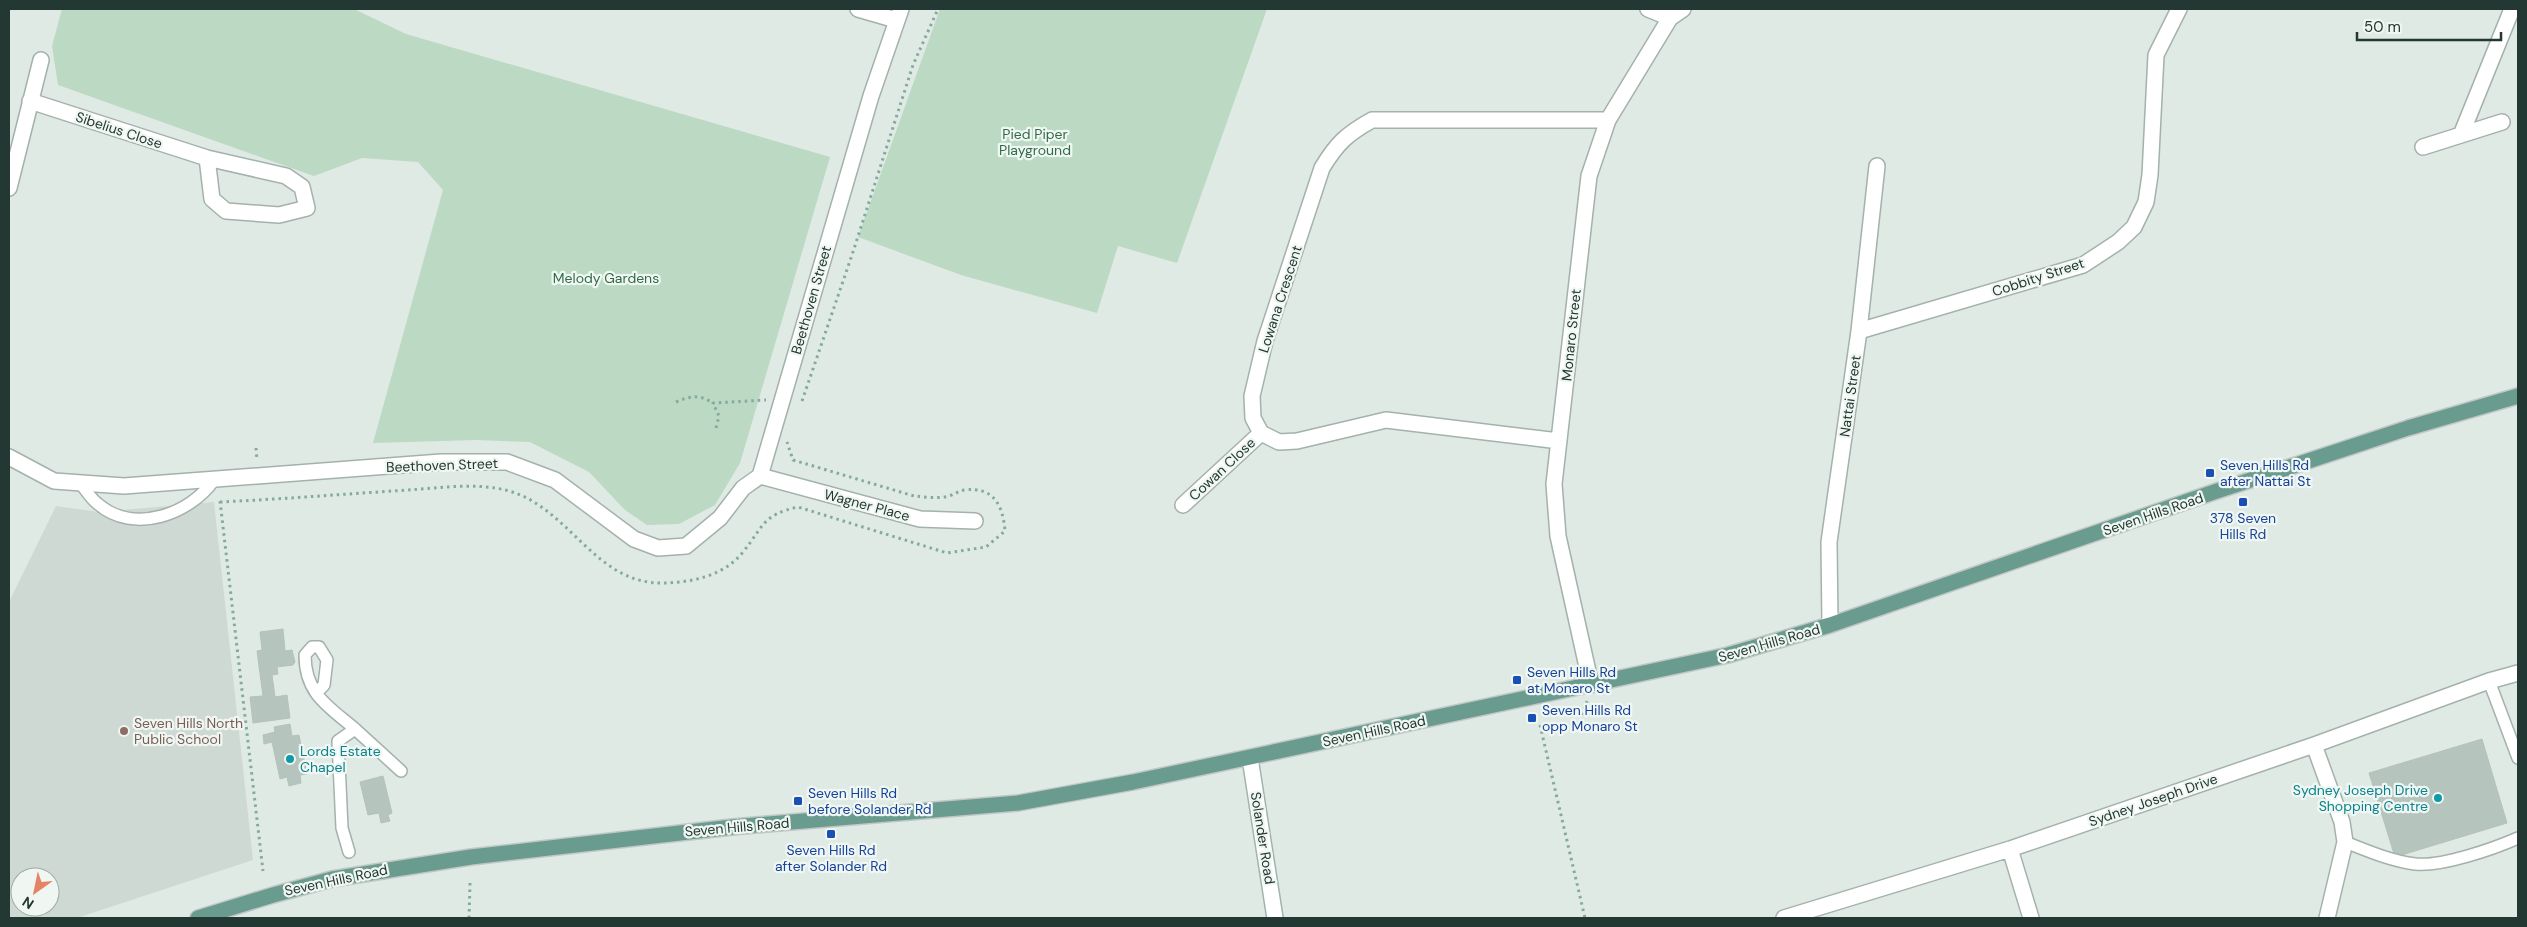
<svg xmlns="http://www.w3.org/2000/svg" width="2527" height="927" viewBox="0 0 2527 927" font-family="'DM Sans',sans-serif">
<rect width="100%" height="100%" fill="#e0eae5"/>
<path fill="#cfd9d4" fill-rule="evenodd" d="M 214,502 L 253,860 L 77,918 L 9,918 L 9,602 L 56,506 L 99,512 ZM 20,877 L 50,877 L 50,907 L 20,907 Z"/>
<path fill="#bbd9c3" d="M 62,9 L 354,9 L 406,34 L 830,157 L 740,463 L 715,505 L 679,524 L 647,525 L 625,510 L 589,472 L 530,442 L 476,440 L 373,443 L 443,190 L 418,162 L 362,158 L 314,176 L 58,85 L 52,46 Z
M 940,9 L 1267,9 L 1177,263 L 1118,246 L 1097,313 L 961,275 L 858,237 Z"/>
<path fill="#b6c4be" stroke="#b3c2bc" d="M 283,629 L 285,651 L 292,650 L 295,662 L 293,665 L 277,667 L 278,674 L 272,675 L 275,697 L 287,695 L 290,718 L 253,723 L 250,697 L 263,696 L 257,651 L 262,650 L 260,632 Z
M 290,724 L 292,736 L 299,735 L 307,774 L 300,775 L 301,783 L 289,786 L 287,777 L 280,779 L 272,742 L 264,744 L 263,735 L 275,732 L 274,727 Z
M 2482,739 L 2507,823 L 2395,857 L 2369,773 Z
M 383,776 L 392,813 L 388,815 L 390,821 L 381,823 L 379,813 L 368,815 L 360,782 Z"/>
<g fill="none" stroke-linecap="round" stroke-linejoin="round">
<defs>
<path id="lane" d="M 80,483 C 86,490 91,499 98,504 C 134,535 190,514 214,480
M 2489,681 L 2518,758
M 316,693 L 324,685 L 327,660 L 319,647 L 312,647 L 305,655 C 305,694 328,706 355,729
M 2345,842 C 2368,851 2391,861 2415,864 C 2441,867 2493,849 2518,838
M 349,852 L 342,828 L 338,741 L 355,729 L 401,771"/>
<path id="street" d="M 858,9 L 896,20
M 1648,9 L 1670,18
M 30,101 L 207,158 L 286,176 L 302,187 L 307,208 L 279,215 L 226,211 L 212,199 L 207,158
M 2461,135 L 2512,9
M 2423,147 L 2502,122
M 9,188 L 41,60
M 1859,331 L 2083,265 L 2118,242 L 2134,227 L 2146,202 L 2150,175 L 2156,55 L 2179,9
M 1559,441 L 1386,420 L 1297,441 L 1279,442 L 1261,433 L 1253,418 L 1252,396 L 1265,341 L 1322,168 C 1337,143 1347,134 1372,120 L 1608,120
M 9,457 L 54,481 L 124,486 L 441,462 L 507,462 L 555,480 L 634,539 L 658,548 L 686,546 L 720,518 L 743,488 L 760,476 L 871,96 L 901,9
M 760,476 L 920,519 L 975,521
M 1183,505 L 1261,433
M 1830,625 L 1829,542 L 1859,331 L 1877,166
M 1591,685 L 1558,536 L 1554,484 L 1589,176 L 1608,120 L 1670,18 L 1683,9
M 2314,745 L 2342,822 L 2345,842 L 2327,918
M 2010,849 L 2031,918
M 1784,918 L 2010,849 L 2314,745 L 2489,681 L 2518,673"/>
<path id="secondary" d="M 1250,758 L 1275,918"/>
<path id="primary" d="M 198,918 L 273,895 L 332,879 L 471,857 L 732,827 L 1018,803 L 1133,782 L 1728,655 L 1830,625 L 2214,492 L 2408,428 L 2518,396"/>
</defs>
<use href="#lane" stroke="#a4b1ac" stroke-width="14"/>
<use href="#street" stroke="#a4b1ac" stroke-width="18"/>
<use href="#secondary" stroke="#a1b4ad" stroke-width="18"/>
<use href="#primary" stroke="#c1c7c6" stroke-width="18"/>
<path stroke="#84aa9e" stroke-width="3" stroke-dasharray="2.5 4" stroke-linecap="butt" d="M 802,401 L 852,255 L 913,65 L 938,9
M 676,402 C 690,396 699,394 713,403
M 716,428 L 719,416 L 713,403 L 766,400
M 256,448 L 257,460
M 220,501 L 263,871
M 220,502 C 283,499 345,494 408,490 C 441,488 477,482 509,491 C 570,508 595,585 664,583 C 693,582 724,576 743,552 C 764,526 762,515 798,507 L 947,553 L 986,547 L 1005,531 C 1003,506 994,486 964,490 C 959,491 955,494 949,496 C 938,499 925,497 914,496 L 793,460 L 787,442
M 1582,715 L 1587,701
M 1540,725 L 1585,918
M 469,918 L 470,883"/>
<use href="#lane" stroke="#fff" stroke-width="11"/>
<use href="#street" stroke="#fff" stroke-width="15"/>
<use href="#secondary" stroke="#fff" stroke-width="15"/>
<use href="#primary" stroke="#699b8e" stroke-width="15"/>
</g>
<g fill="#1a4fb4" stroke="#f0f7f3" stroke-width="2">
<rect x="2205" y="468" width="10" height="10" rx="2.5"/>
<rect x="2238" y="497" width="10" height="10" rx="2.5"/>
<rect x="1512" y="675" width="10" height="10" rx="2.5"/>
<rect x="1527" y="713" width="10" height="10" rx="2.5"/>
<rect x="793" y="796" width="10" height="10" rx="2.5"/>
<rect x="826" y="829" width="10" height="10" rx="2.5"/>
</g>
<circle fill="#8d6e63" stroke="#f0f7f3" stroke-width="2" cx="124" cy="731" r="5"/>
<g fill="#0f9aa8" stroke="#f0f7f3" stroke-width="2">
<circle cx="290" cy="759" r="5"/>
<circle cx="2438" cy="798" r="5"/>
</g>
<g text-anchor="middle" stroke-width="4.5" stroke-linejoin="round" paint-order="stroke">
<g font-size="14" fill="#233832" stroke="#f0f7f3">
<text transform="translate(119 130) rotate(18)" y="5">Sibelius Close</text>
<text transform="translate(2038 277) rotate(-18)" y="5">Cobbity Street</text>
<text transform="translate(1280 299) rotate(-72)" y="5">Lowana Crescent</text>
<text transform="translate(811 300) rotate(-74)" y="5">Beethoven Street</text>
<text transform="translate(1571 335) rotate(-84)" y="5">Monaro Street</text>
<text transform="translate(1850 396) rotate(-82)" y="5">Nattai Street</text>
<text transform="translate(442 465) rotate(-2)" y="5">Beethoven Street</text>
<text transform="translate(1222 469) rotate(-43)" y="5">Cowan Close</text>
<text transform="translate(867 505) rotate(15)" y="5">Wagner Place</text>
<text transform="translate(2153 514) rotate(-19)" y="5">Seven Hills Road</text>
<text transform="translate(1769 643) rotate(-16)" y="5">Seven Hills Road</text>
<text transform="translate(1374 731) rotate(-12)" y="5">Seven Hills Road</text>
<text transform="translate(2153 800) rotate(-19)" y="5">Sydney Joseph Drive</text>
<text transform="translate(737 827) rotate(-5)" y="5">Seven Hills Road</text>
<text transform="translate(1263 838) rotate(81)" y="5">Solander Road</text>
<text transform="translate(336 880) rotate(-12)" y="5">Seven Hills Road</text>
</g>
<g font-size="14" fill="#316b47" stroke="#f0f7f3">
<text x="1035" y="139">Pied Piper<tspan x="1035" dy="16">Playground</tspan></text>
<text x="606" y="283">Melody Gardens</text>
</g>
<g font-size="14" fill="#164399" stroke="#f0f7f3" text-anchor="start">
<text x="2220" y="470">Seven Hills Rd<tspan x="2220" dy="16">after Nattai St</tspan></text>
<text x="2243" y="523" text-anchor="middle">378 Seven<tspan x="2243" dy="16">Hills Rd</tspan></text>
<text x="1527" y="677">Seven Hills Rd<tspan x="1527" dy="16">at Monaro St</tspan></text>
<text x="1542" y="715">Seven Hills Rd<tspan x="1542" dy="16">opp Monaro St</tspan></text>
<text x="808" y="798">Seven Hills Rd<tspan x="808" dy="16">before Solander Rd</tspan></text>
<text x="831" y="855" text-anchor="middle">Seven Hills Rd<tspan x="831" dy="16">after Solander Rd</tspan></text>
</g>
<g font-size="14" fill="#785e54" stroke="#f0f7f3" text-anchor="start">
<text x="134" y="728">Seven Hills North<tspan x="134" dy="16">Public School</tspan></text>
</g>
<g font-size="14" fill="#0d838f" stroke="#f0f7f3" text-anchor="start">
<text x="300" y="756">Lords Estate<tspan x="300" dy="16">Chapel</tspan></text>
<text x="2428" y="795" text-anchor="end">Sydney Joseph Drive<tspan x="2428" dy="16">Shopping Centre</tspan></text>
</g>
</g>
<rect width="2527" height="927" fill="none" stroke="#233832" stroke-width="20"/>
<g transform="translate(35 892) rotate(213)"><circle r="24" fill="#f0f7f3" stroke="#9eaba6"/>
<path d="M0-4L9 19L0 12L-9 19Z" fill="#e48464"/>
<text y="-8" font-size="14" font-weight="bold" text-anchor="middle" fill="#233832">N</text>
</g>
<path d="M2357 32v8h144v-8" fill="none" stroke="#233832" stroke-width="2.5"/>
<text x="2364" y="32" font-size="15" fill="#233832" stroke="#f0f7f3" stroke-width="4" paint-order="stroke">50 m</text>
</svg>
